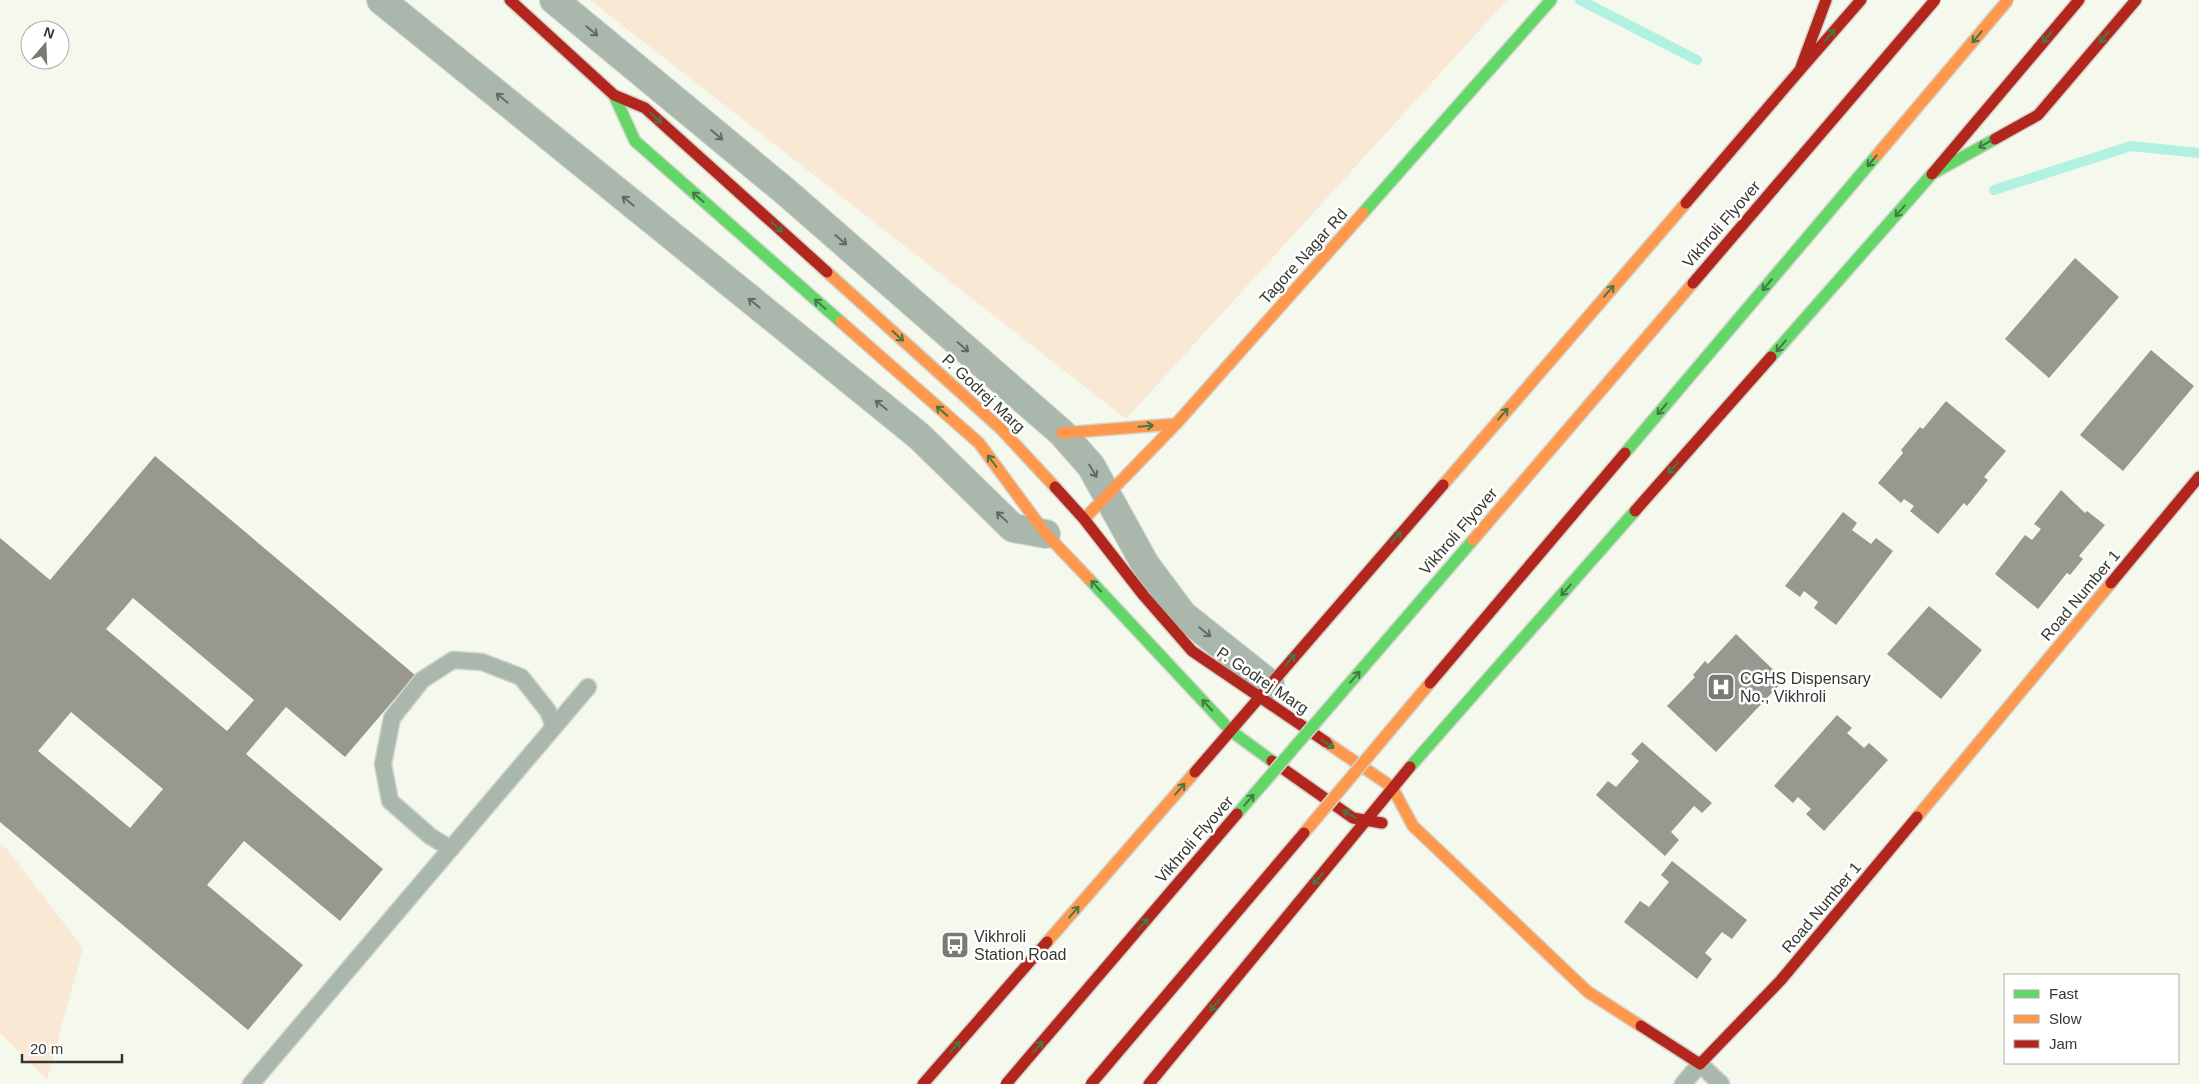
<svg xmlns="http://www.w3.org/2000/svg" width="2199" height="1084" viewBox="0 0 2199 1084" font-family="Arial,sans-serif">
<rect width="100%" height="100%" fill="#f5f8ed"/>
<path fill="#f8e8d4" d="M 590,0 L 1507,0 L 1126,419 Z
M 0,843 L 7,849 L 83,948 L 47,1080 L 0,1033 Z"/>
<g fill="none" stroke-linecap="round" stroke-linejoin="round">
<path stroke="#b1f1e2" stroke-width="10" d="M 1580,0 L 1697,60
M 1994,190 L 2131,146 L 2199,153"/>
</g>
<path fill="#989890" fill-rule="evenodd" d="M 2075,258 L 2119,297 L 2049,378 L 2005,339 Z
M 2151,350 L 2194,386 L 2123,471 L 2080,435 Z
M 1946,401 L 2006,451 L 1984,477 L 1988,480 L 1967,506 L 1964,503 L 1938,534 L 1910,511 L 1914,506 L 1904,499 L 1901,503 L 1878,483 L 1903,453 L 1901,450 L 1920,427 L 1923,429 Z
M 155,456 L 415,675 L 345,757 L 286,707 L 246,754 L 383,869 L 340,921 L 244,841 L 207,885 L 303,965 L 248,1030 L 0,822 L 0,538 L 50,580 ZM 133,598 L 254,700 L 227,731 L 106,629 ZM 71,712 L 163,789 L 130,828 L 38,751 Z
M 2061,490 L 2085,513 L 2087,511 L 2105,525 L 2079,556 L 2083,559 L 2070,575 L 2067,573 L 2038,609 L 1995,574 L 2025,535 L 2032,540 L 2041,529 L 2034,524 Z
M 1843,512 L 1857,523 L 1852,530 L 1871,544 L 1876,538 L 1893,551 L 1836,625 L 1814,608 L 1818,602 L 1804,591 L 1800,597 L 1785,586 Z
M 1929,606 L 1982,650 L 1941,699 L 1887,654 Z
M 1736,634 L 1784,680 L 1716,752 L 1667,706 L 1695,677 L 1693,675 L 1705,661 L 1708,664 Z
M 1837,715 L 1852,728 L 1847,733 L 1864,748 L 1869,743 L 1888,760 L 1824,831 L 1806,814 L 1811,809 L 1798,797 L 1793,803 L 1774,786 Z
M 1642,742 L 1712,803 L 1702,813 L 1694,806 L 1671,832 L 1679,840 L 1665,856 L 1596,795 L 1608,781 L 1616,787 L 1639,761 L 1631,754 Z
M 1672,861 L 1747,920 L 1732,939 L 1722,932 L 1705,953 L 1712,959 L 1697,979 L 1624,922 L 1640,901 L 1649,907 L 1669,882 L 1661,875 Z"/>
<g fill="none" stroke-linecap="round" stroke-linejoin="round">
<defs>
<path id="lane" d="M 451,849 L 430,836 L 390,801 L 383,764 L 392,718 L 422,680 L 453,660 L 482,662 L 521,677 L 548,711 L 554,727
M 251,1084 L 588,687
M 1683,1084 L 1700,1064 L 1721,1084"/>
<path id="street" d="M 381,0 L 919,436 L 1013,528 L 1046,534
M 554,0 L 786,192 L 1062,433 L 1091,466 L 1145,564 L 1183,615 L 1270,684"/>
<path id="fast" d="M 614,95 L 635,141 L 841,322
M 1363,213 L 1551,0
M 1771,357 L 1932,174 L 1995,139
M 1089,579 L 1231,731 L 1272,761
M 1410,767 L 1635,511"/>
<path id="slow" d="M 827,272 L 1001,429 L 1055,487
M 841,322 L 979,443 L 1046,534 L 1089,579
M 1062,433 L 1176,424
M 1443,485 L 1686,203
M 1084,519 L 1176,424 L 1363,213
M 1326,742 L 1392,787 L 1413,826 L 1588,992 L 1641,1026
M 1917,817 L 2111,583
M 1047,942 L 1195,772"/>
<path id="jam" d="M 510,0 L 614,95 L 645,108 L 827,272
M 1800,70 L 1861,0
M 1995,139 L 2038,115 L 2136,0
M 1932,174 L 2079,0
M 1686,203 L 1800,70 L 1826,0
M 1055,487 L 1084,519 L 1144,596 L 1192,651 L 1326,742
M 1635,511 L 1771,357
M 2111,583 L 2199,477
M 1272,761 L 1353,818 L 1382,823
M 1195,772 L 1443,485
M 1641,1026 L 1700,1064 L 1781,980 L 1917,817
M 923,1084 L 1047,942
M 1149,1084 L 1410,767"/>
</defs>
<use href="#lane" stroke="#d2d5cc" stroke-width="19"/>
<use href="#street" stroke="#d2d5cc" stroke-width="30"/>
<use href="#fast" stroke="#d2d5cc" stroke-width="14"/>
<use href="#slow" stroke="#d2d5cc" stroke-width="14"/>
<use href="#jam" stroke="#d2d5cc" stroke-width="14"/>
<use href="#lane" stroke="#aab7ac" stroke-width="16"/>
<use href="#street" stroke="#aab7ac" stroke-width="28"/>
<use href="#fast" stroke="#63d668" stroke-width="11"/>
<use href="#slow" stroke="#ff974d" stroke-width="11"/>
<use href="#jam" stroke="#b3261e" stroke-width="11"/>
<defs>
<path id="fast-bridge" d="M 1625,453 L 1877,155
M 1237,814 L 1473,540"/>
<path id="slow-bridge" d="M 1877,155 L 2008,0
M 1473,540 L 1693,283
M 1304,833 L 1430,683"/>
<path id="jam-bridge" d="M 1693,283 L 1935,0
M 1430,683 L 1625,453
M 1006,1084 L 1237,814
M 1091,1084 L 1304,833"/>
</defs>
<use href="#fast-bridge" stroke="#d2d5cc" stroke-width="14" stroke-linecap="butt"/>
<use href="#slow-bridge" stroke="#d2d5cc" stroke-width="14" stroke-linecap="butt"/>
<use href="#jam-bridge" stroke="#d2d5cc" stroke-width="14" stroke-linecap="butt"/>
<use href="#fast-bridge" stroke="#63d668" stroke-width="11"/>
<use href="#slow-bridge" stroke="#ff974d" stroke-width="11"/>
<use href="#jam-bridge" stroke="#b3261e" stroke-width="11"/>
</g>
<defs><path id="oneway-shaft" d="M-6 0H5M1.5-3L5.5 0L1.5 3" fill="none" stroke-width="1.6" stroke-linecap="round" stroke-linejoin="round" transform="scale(1.25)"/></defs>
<g stroke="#646b62">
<use href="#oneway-shaft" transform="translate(592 31) rotate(40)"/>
<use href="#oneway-shaft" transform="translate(502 98) rotate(-141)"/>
<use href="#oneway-shaft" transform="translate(717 135) rotate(40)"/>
<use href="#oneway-shaft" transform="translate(628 201) rotate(-141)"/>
<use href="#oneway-shaft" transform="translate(841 240) rotate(41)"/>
<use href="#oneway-shaft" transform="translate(754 303) rotate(-141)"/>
<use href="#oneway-shaft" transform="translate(963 347) rotate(41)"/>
<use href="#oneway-shaft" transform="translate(881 405) rotate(-141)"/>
<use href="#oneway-shaft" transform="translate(1093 471) rotate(59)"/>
<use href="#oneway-shaft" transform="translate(1002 517) rotate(-137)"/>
<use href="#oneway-shaft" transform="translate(1205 632) rotate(39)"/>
</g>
<g stroke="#477746">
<use href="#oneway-shaft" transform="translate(1830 35) rotate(-49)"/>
<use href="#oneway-shaft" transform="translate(1977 37) rotate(130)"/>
<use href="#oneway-shaft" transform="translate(2047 37) rotate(130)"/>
<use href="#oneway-shaft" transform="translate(2104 37) rotate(130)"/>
<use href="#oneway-shaft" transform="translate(656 118) rotate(42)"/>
<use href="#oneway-shaft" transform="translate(1985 144) rotate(151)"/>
<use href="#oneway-shaft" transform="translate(1872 161) rotate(130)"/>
<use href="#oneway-shaft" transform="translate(698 197) rotate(-139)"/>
<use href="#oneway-shaft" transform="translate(1900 211) rotate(131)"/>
<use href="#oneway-shaft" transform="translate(777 227) rotate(42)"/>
<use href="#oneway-shaft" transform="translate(1767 285) rotate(130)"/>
<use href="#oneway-shaft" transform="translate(1609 291) rotate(-49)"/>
<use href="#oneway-shaft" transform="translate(820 304) rotate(-139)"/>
<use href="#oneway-shaft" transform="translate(898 336) rotate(42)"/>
<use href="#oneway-shaft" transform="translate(1781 346) rotate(131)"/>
<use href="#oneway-shaft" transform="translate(1662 409) rotate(130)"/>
<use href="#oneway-shaft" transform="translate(942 411) rotate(-139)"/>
<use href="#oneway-shaft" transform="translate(1503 414) rotate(-49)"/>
<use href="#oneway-shaft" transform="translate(1146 426) rotate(-5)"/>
<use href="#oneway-shaft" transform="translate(992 461) rotate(-127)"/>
<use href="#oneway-shaft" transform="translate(1673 468) rotate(131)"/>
<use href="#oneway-shaft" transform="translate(1396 537) rotate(-49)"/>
<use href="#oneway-shaft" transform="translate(1096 586) rotate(-133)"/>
<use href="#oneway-shaft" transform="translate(1566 590) rotate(131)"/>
<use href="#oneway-shaft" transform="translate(1290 660) rotate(-49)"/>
<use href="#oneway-shaft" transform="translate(1355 677) rotate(-49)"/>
<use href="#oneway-shaft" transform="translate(1207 705) rotate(-133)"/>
<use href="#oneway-shaft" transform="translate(1328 744) rotate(34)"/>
<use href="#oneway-shaft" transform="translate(1180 789) rotate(-49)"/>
<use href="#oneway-shaft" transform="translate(1249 800) rotate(-49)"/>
<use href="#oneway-shaft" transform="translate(1349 814) rotate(-149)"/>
<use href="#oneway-shaft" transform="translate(1318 879) rotate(130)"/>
<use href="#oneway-shaft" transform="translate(1074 912) rotate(-49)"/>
<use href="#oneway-shaft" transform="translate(1143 924) rotate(-49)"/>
<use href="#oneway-shaft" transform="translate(1215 1005) rotate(130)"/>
<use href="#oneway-shaft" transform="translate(955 1047) rotate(-49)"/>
<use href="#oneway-shaft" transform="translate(1038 1047) rotate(-49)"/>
</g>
<defs>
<symbol id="hospital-square" viewBox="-11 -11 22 22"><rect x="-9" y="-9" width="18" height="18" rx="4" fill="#787b72" stroke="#fff"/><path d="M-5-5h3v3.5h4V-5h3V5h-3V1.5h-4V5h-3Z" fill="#fff"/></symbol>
<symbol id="bus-square" viewBox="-11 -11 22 22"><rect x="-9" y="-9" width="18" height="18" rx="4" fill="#787b72" stroke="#fff"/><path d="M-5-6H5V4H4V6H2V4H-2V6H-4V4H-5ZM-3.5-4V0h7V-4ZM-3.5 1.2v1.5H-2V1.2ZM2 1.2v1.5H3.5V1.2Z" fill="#fff"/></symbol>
</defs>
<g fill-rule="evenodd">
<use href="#hospital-square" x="1705" y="671" width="32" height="32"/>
<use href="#bus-square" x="939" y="929" width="32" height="32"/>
</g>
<g text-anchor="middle" stroke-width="5" stroke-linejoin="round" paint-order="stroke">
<g font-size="16" fill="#353830" stroke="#fff">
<text transform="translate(1721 224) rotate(-49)" y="6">Vikhroli Flyover</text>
<text transform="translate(1303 256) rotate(-48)" y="6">Tagore Nagar Rd</text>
<text transform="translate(984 393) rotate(43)" y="6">P. Godrej Marg</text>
<text transform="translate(1458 531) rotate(-49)" y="6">Vikhroli Flyover</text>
<text transform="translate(2080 595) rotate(-50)" y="6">Road Number 1</text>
<text transform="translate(1263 680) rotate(34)" y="6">P. Godrej Marg</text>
<text transform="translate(1194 839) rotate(-49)" y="6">Vikhroli Flyover</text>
<text transform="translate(1821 907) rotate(-50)" y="6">Road Number 1</text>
</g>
<g font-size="16" fill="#353830" stroke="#fff" text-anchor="start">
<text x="1740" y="684">CGHS Dispensary<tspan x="1740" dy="18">No., Vikhroli</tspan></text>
<text x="974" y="942">Vikhroli<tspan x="974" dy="18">Station Road</tspan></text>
</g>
</g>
<rect x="2004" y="974" width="175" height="90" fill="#ffffff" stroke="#aeafac"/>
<rect x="2014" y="990" width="25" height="8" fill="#63d668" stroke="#aeafac"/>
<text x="2049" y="999" font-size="15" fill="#353830">Fast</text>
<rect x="2014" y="1015" width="25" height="8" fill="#ff974d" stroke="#aeafac"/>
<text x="2049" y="1024" font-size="15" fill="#353830">Slow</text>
<rect x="2014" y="1040" width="25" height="8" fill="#b3261e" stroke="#aeafac"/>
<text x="2049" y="1049" font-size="15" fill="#353830">Jam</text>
<g transform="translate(45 45) rotate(19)"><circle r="24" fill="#ffffff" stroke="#aeafac"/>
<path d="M0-4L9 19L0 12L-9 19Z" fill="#787b72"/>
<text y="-8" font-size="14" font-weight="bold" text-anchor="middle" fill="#353830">N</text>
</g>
<path d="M22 1054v8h100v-8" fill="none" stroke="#353830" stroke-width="2.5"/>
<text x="30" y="1054" font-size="15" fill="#353830" stroke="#ffffff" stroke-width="4" paint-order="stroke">20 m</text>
</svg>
